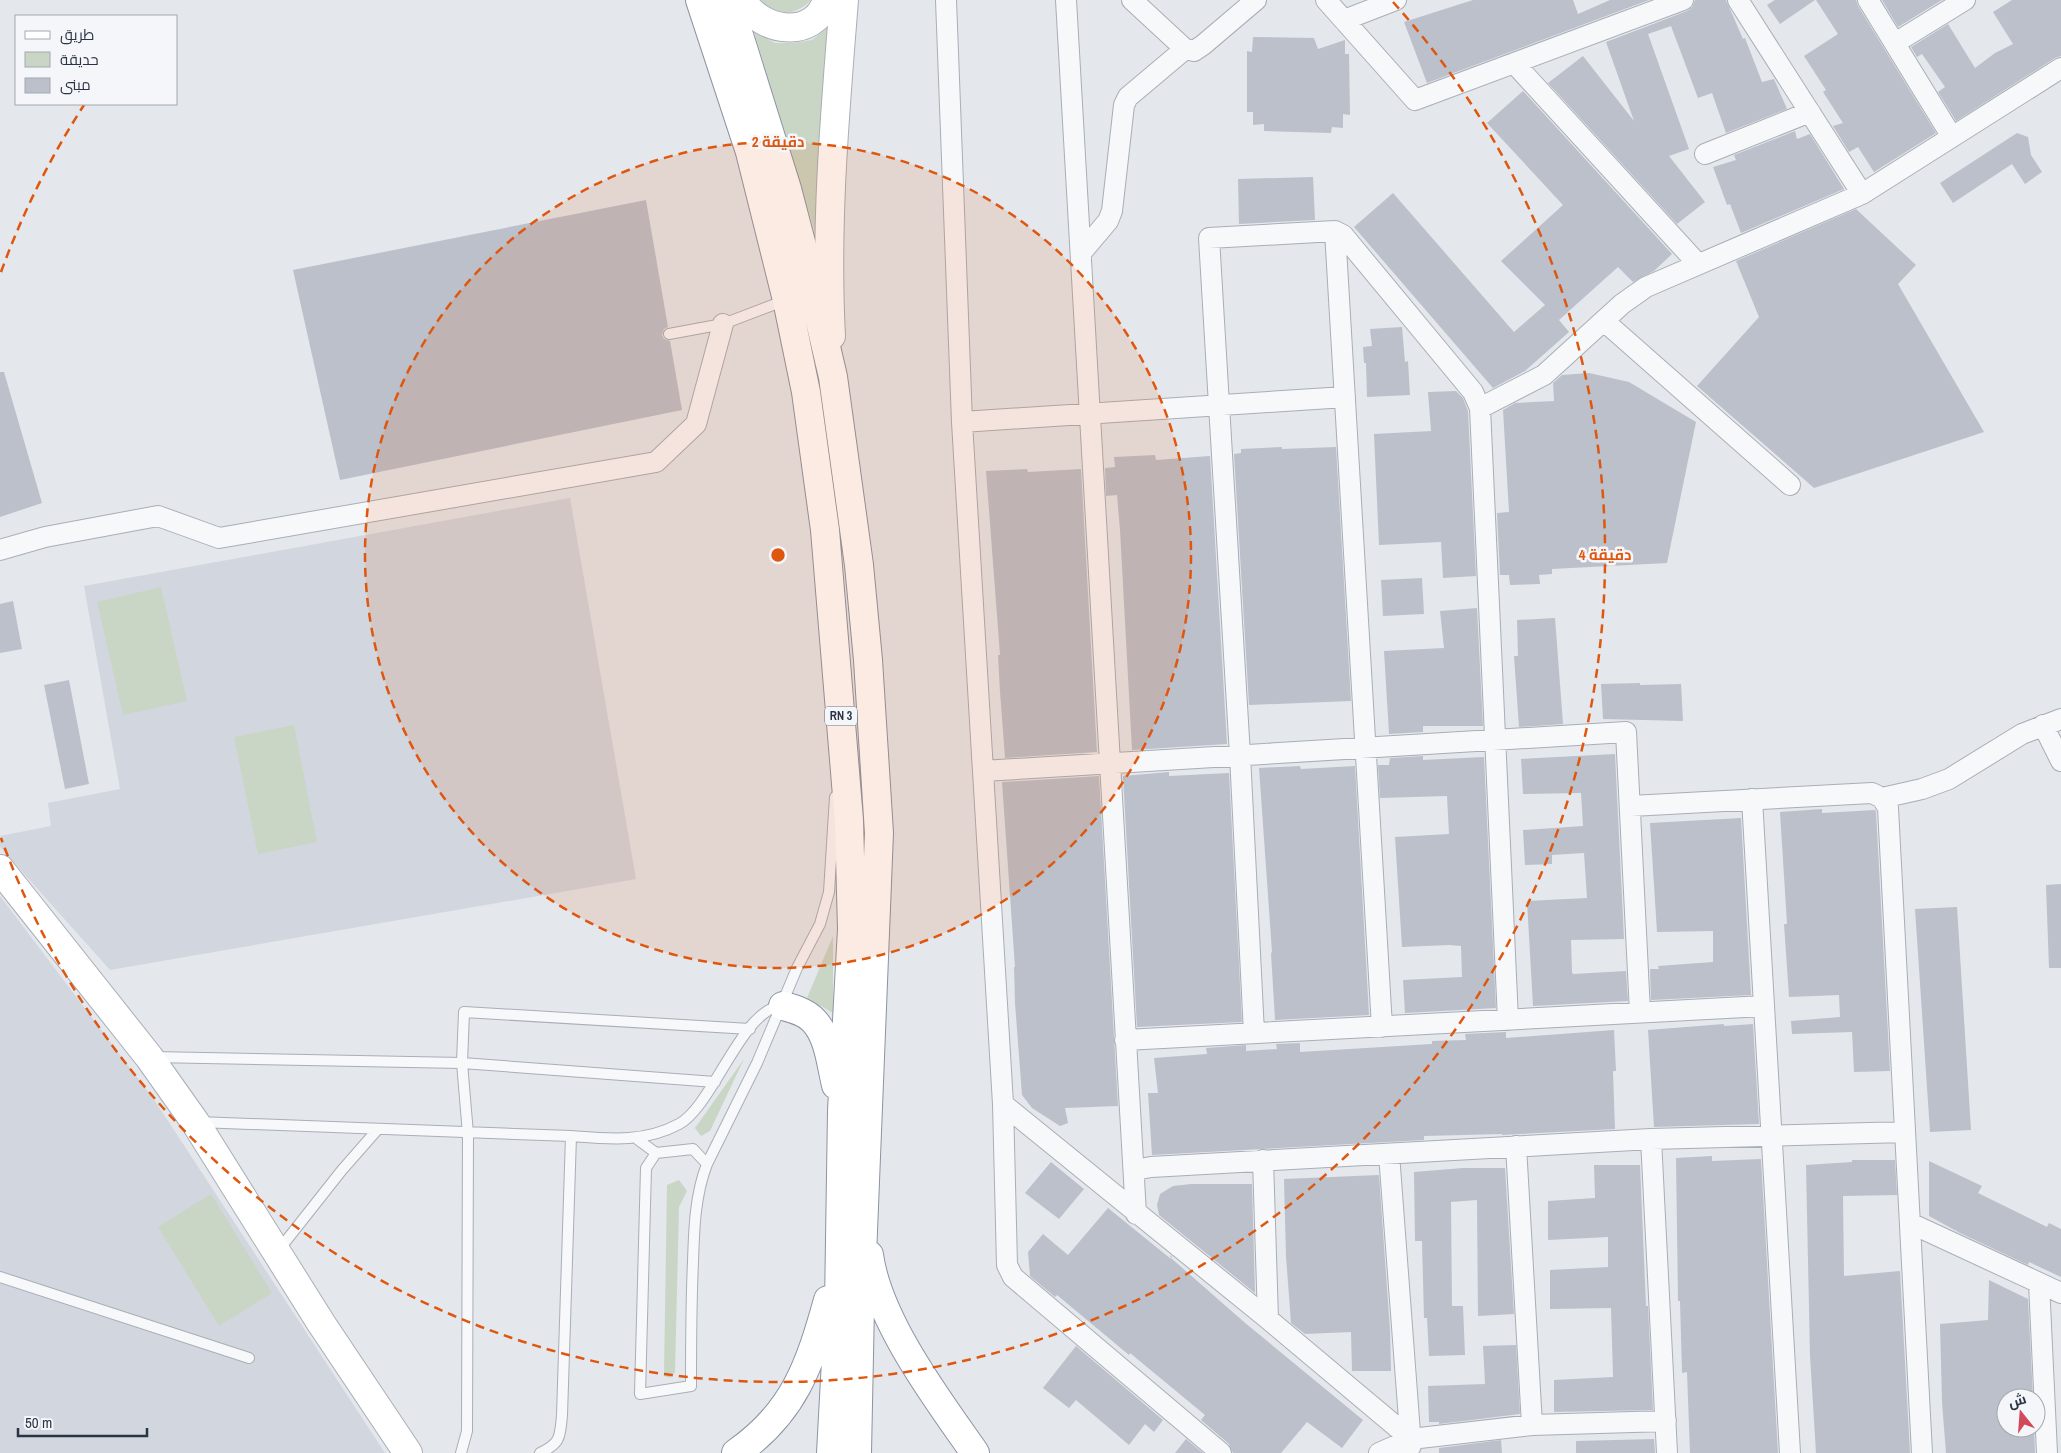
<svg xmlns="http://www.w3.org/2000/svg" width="2061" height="1453" viewBox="0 0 2061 1453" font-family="'Archivo Narrow',Cairo,sans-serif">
<rect width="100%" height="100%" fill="#e4e7ec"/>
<path fill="#d2d6de" d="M 570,498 L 636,879 L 110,970 L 0,847 L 0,836 L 51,826 L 48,803 L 120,789 L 84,586 Z
M 0,896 L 155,1101 L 385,1453 L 0,1453 Z"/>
<path fill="#c9d6c5" d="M 761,0 L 811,0 C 803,9 787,17 773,11 C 769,10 764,3 761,0 Z
M 833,24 L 818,242 L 754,32 L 775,43 L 793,43 L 812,40 Z
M 161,587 L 187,701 L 123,715 L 97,602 Z
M 294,725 L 317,842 L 258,854 L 234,737 Z
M 833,936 L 833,1013 L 807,998 Z
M 744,1059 L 710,1131 L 701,1136 L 695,1128 Z
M 679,1180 L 687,1191 L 679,1207 L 675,1372 L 670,1378 L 664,1376 L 667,1185 Z
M 211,1194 L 272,1293 L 219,1326 L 158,1227 Z"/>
<path fill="#bbc0ca" d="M 1473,0 L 1573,0 L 1578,14 L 1610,0 L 1649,0 L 1427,83 L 1404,22 Z
M 1695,0 L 1726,0 L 1743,39 L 1745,38 L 1762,82 L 1774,79 L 1787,109 L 1726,133 L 1712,93 L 1698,98 L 1671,26 L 1648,34 L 1689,149 L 1669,156 L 1705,202 L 1677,224 L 1548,83 L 1583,56 L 1634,121 L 1606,42 L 1687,11 L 1692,7 Z
M 1775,0 L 1815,0 L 1780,24 L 1767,5 Z
M 1816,0 L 1856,0 L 1858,6 L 1936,133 L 1874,172 L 1858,147 L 1849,152 L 1833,126 L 1843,123 L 1823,92 L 1826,90 L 1804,56 L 1838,34 Z
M 1882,0 L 1942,0 L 1898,27 Z
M 2012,0 L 2061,0 L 2061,56 L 2055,58 L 1956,121 L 1938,92 L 1945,87 L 1922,54 L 1917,57 L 1911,47 L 1948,24 L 1975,68 L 1995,53 L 2013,44 L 1993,12 Z
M 1253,37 L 1314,38 L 1318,49 L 1345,40 L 1345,54 L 1349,54 L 1350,115 L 1343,114 L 1343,128 L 1332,127 L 1331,133 L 1264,131 L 1264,124 L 1253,125 L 1253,112 L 1247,112 L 1247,51 L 1252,52 Z
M 1523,91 L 1672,254 L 1654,271 L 1633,282 L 1618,267 L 1559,320 L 1569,332 L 1525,371 L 1493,388 L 1354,227 L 1393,193 L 1514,332 L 1545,305 L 1501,261 L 1563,205 L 1487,123 Z
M 1795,131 L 1797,139 L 1810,134 L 1844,189 L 1741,233 L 1730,204 L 1727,205 L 1713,167 L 1736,160 L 1734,155 Z
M 2017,133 L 2028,137 L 2031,155 L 2042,172 L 2025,184 L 2012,164 L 1953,203 L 1940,183 Z
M 1313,177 L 1315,220 L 1239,224 L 1238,179 Z
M 646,200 L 668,327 L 664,329 L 662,335 L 664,339 L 670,341 L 682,410 L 340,480 L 293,270 Z
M 1856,209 L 1916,265 L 1898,284 L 1984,432 L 1814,488 L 1697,386 L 1759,317 L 1736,261 Z
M 1402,327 L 1405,362 L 1408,361 L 1410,395 L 1367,397 L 1366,363 L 1364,363 L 1363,347 L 1372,346 L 1370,329 Z
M 0,372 L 4,372 L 42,503 L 0,517 Z
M 1589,373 L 1629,382 L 1696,422 L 1667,563 L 1552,569 L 1552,574 L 1539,575 L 1540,584 L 1510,585 L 1509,575 L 1500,575 L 1497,513 L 1509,512 L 1503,410 L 1515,403 L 1554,401 L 1553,383 L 1562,375 Z
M 1456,391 L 1463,398 L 1468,411 L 1476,576 L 1443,578 L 1441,542 L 1379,545 L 1374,434 L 1431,431 L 1428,392 Z
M 1282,447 L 1282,449 L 1336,447 L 1351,701 L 1249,705 L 1234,454 L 1241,453 L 1241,449 Z
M 1155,455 L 1156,460 L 1210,456 L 1227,744 L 1132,750 L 1120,530 L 1117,495 L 1106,496 L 1105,468 L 1115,467 L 1114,457 Z
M 1027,469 L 1028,472 L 1081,469 L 1097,752 L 1005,758 L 1000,692 L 998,655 L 1000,655 L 986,471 Z
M 1422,578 L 1424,614 L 1383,616 L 1381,580 Z
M 13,601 L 22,649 L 0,653 L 0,604 Z
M 1477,608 L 1483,726 L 1423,726 L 1423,732 L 1389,734 L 1384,651 L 1444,648 L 1440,611 Z
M 1555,618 L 1563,724 L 1519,727 L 1514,656 L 1518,656 L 1517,620 Z
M 69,680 L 89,784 L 65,789 L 44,685 Z
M 1640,683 L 1640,685 L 1681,684 L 1683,721 L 1603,719 L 1601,684 Z
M 1615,754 L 1624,939 L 1571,940 L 1572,972 L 1573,974 L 1626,971 L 1628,1001 L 1533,1006 L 1527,901 L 1587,898 L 1584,853 L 1552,855 L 1552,864 L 1525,865 L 1523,830 L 1583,826 L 1581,793 L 1523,794 L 1521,759 Z
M 1423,756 L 1423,760 L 1484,757 L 1496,1008 L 1405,1013 L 1403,980 L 1462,977 L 1461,946 L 1449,945 L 1402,947 L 1395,837 L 1449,834 L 1447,796 L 1380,798 L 1378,765 L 1389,765 L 1390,758 Z
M 1300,766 L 1301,769 L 1355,766 L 1369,1015 L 1275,1020 L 1271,953 L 1272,952 L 1259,768 Z
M 1169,772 L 1169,776 L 1229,773 L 1242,1022 L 1137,1027 L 1123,776 Z
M 1099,776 L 1118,1106 L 1065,1108 L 1068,1123 L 1060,1126 L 1032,1108 L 1022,1095 L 1015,1003 L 1014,967 L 1015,967 L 1002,782 Z
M 1822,809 L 1822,813 L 1875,810 L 1876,812 L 1890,1071 L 1854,1072 L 1852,1032 L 1792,1034 L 1791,1021 L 1840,1017 L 1839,995 L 1789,997 L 1784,924 L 1787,924 L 1780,812 Z
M 1741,818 L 1751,995 L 1651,1000 L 1650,969 L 1659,969 L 1658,966 L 1713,962 L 1713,931 L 1657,932 L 1650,823 Z
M 2061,884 L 2061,968 L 2049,968 L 2046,885 Z
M 1957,907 L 1971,1130 L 1930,1132 L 1915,909 Z
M 1724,1024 L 1724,1026 L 1753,1024 L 1759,1124 L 1654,1127 L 1648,1030 Z
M 1614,1030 L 1616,1071 L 1613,1071 L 1615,1129 L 1502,1135 L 1502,1134 L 1424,1136 L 1424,1140 L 1152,1155 L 1148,1093 L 1158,1093 L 1154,1058 L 1207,1054 L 1206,1048 L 1246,1045 L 1246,1051 L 1277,1049 L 1276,1044 L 1300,1043 L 1300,1052 L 1432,1044 L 1432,1041 L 1466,1040 L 1465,1034 L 1506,1032 L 1506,1038 Z
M 1712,1156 L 1712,1161 L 1761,1159 L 1778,1453 L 1690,1453 L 1687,1372 L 1682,1373 L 1680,1301 L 1678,1301 L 1676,1158 Z
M 1852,1160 L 1895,1160 L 1897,1195 L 1843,1196 L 1844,1276 L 1900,1271 L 1910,1453 L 1816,1453 L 1810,1356 L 1806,1165 L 1852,1162 Z
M 1929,1161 L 1982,1186 L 1978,1193 L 2047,1227 L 2049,1223 L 2061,1229 L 2061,1277 L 2029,1262 L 2028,1265 L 1960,1233 L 1929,1216 Z
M 1051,1162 L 1084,1189 L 1059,1219 L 1025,1193 Z
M 1594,1165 L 1640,1165 L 1646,1306 L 1648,1306 L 1653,1410 L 1554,1412 L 1554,1380 L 1613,1377 L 1611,1308 L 1550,1309 L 1550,1270 L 1608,1267 L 1608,1237 L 1548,1240 L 1548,1201 L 1595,1198 Z
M 1463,1168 L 1505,1168 L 1514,1314 L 1478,1316 L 1477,1200 L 1451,1202 L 1452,1306 L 1463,1306 L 1465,1355 L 1429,1356 L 1427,1318 L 1424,1318 L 1422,1241 L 1415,1241 L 1414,1172 Z
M 1379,1175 L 1390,1330 L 1391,1371 L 1352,1371 L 1351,1332 L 1305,1334 L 1291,1323 L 1286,1256 L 1284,1179 Z
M 1191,1184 L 1252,1184 L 1255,1293 L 1159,1215 L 1157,1205 L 1160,1194 L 1173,1186 Z
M 1108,1208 L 1171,1259 L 1170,1255 L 1172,1257 L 1171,1258 L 1244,1322 L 1363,1420 L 1342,1448 L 1307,1422 L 1281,1453 L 1233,1453 L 1229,1444 L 1201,1420 L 1205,1415 L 1130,1353 L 1129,1355 L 1057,1295 L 1055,1297 L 1030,1276 L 1028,1252 L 1043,1234 L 1068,1255 Z
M 1989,1280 L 2028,1299 L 2033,1398 L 2006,1398 L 2006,1428 L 2034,1428 L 2035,1453 L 1946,1453 L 1942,1402 L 1940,1324 L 1988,1320 Z
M 1516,1345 L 1520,1414 L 1439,1424 L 1439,1422 L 1429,1422 L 1428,1386 L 1485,1384 L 1483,1346 Z
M 1076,1346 L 1163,1420 L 1154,1432 L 1145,1424 L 1129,1445 L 1076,1400 L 1069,1408 L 1043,1388 Z
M 1186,1439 L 1203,1453 L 1175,1453 Z
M 1654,1439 L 1655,1453 L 1576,1453 L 1576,1441 Z
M 1501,1440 L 1502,1453 L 1439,1453 L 1439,1448 Z"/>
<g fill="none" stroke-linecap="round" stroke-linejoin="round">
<defs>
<path id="lane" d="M 669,334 L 723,324 L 786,300
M 152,1057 L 462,1063 L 715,1082
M 198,1122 L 571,1136 C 609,1139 644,1143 679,1124 C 713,1106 743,1007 782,1006
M 637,1139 L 656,1153 L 693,1149 L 707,1164 L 757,1063 L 797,968 L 820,924 L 829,892 L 835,797
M 656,1153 L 646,1168 L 640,1394 L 691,1386 C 691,1345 691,1304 693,1262 C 694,1229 695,1195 707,1164
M 278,1251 L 342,1170 L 378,1129
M 0,1277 L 249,1358
M 461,1453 L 467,1431 L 468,1134 L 462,1063 L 464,1012 L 750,1029
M 540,1453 C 561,1443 560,1437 562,1415 L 571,1136"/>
<path id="street" d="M 946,0 L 962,422 L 1003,1104 L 1007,1265 L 1013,1277 L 1221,1453
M 1066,0 L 1136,1214
M 1132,0 L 1185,49 L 1194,51 L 1203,45 L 1256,0
M 1326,0 L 1415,100 L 1683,0
M 1738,0 L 1862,194
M 1868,0 L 1952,137
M 1344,20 L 1396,0
M 1895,43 L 1965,0
M 1514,63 L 1698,264
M 1705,154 L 1810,112
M 1335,231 L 1382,1027
M 1081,253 L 1108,221 L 1112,211 L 1124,105 L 1128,97 L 1185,49
M 1604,321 L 1790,485
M 1480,408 L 1544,375 L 1622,304 L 1646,287 L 1862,194 L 2061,68
M 962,422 L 1345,397
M 0,550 L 45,537 L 158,516 L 219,538 L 656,462 L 696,424 L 723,324
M 2043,725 L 2061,761
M 983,771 L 1626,732 L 1640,1012
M 1882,798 L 1922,789 L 1949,779 L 2022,734 L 2061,719
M 1752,799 L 1790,1453
M 1631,806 L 1872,793 L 1882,798 L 1888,808 L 1922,1453
M 1254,1033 L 1240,755 L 1209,238 L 1335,231 L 1343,235 L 1473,392 L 1480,408 L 1508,1020
M 1125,1040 L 1764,1006
M 1003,1104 L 1268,1319 L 1411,1439
M 1651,1139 L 1667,1453
M 1516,1146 L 1532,1425
M 1389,1154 L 1411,1446
M 1263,1160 L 1268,1319
M 1135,1170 L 1151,1167 L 1651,1139 L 1905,1132
M 1910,1223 L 2061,1293
M 2039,1283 L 2047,1453
M 1379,1453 L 1411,1439 L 1532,1425 L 1666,1421"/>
<path id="secondary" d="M 742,0 C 760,32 814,41 827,0
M 831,336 C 825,224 835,112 844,0
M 0,869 L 149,1057 L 195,1122 L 321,1323 L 408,1453"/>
<path id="highway" d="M 700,0 L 750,152 L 787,300 L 806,392 L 825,530 L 849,820 L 852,929 L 842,1111 L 839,1305 L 831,1453
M 728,0 L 787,189 L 806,261 L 833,377 L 859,565 L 868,660 L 879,833 L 860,1306 L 857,1453
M 783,1006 C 794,1009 806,1012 814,1021 C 829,1037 831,1065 836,1085
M 869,1255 C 878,1321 938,1400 975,1453
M 736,1453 C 794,1413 810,1365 828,1300"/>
</defs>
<use href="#lane" stroke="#a9aeb7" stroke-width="12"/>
<use href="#street" stroke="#a9aeb7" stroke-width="22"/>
<use href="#secondary" stroke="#a9aeb7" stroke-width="30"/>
<use href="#highway" stroke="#8b94a3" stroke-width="30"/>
<use href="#lane" stroke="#f7f8fa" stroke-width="10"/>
<use href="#street" stroke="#f7f8fa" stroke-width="20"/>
<use href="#secondary" stroke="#fff" stroke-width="28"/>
<use href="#highway" stroke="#fff" stroke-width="28"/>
</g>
<circle cx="778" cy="555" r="413" fill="#df570f" fill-opacity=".12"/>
<g fill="none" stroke="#df570f" stroke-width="2.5" stroke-dasharray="9 6">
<circle cx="778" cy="555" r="413"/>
<path d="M1 272A827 827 0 0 1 84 105M1393 2A827 827 0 1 1 1 838"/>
</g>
<g text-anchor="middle" stroke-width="5" stroke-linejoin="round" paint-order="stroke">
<rect fill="#f4f6f9" stroke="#676e7b" stroke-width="1" x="825" y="706.5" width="32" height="19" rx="4"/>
<g font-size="12" font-weight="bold" fill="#2b3445">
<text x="841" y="720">RN 3</text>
</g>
</g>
<circle cx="778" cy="555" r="8" fill="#df570f" stroke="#f4f6f9" stroke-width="2.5"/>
<g font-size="15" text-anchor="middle" font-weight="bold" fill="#df570f" stroke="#f4f6f9" stroke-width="5" stroke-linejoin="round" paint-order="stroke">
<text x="778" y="147">2 دقيقة</text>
<text x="1605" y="560">4 دقيقة</text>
</g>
<rect x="15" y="15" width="162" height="90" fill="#f4f6f9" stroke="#a4a8b1"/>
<rect x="25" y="31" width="25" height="8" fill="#ffffff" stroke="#a4a8b1"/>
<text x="60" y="40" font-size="15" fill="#2b3445">طريق</text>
<rect x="25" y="52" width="25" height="15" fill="#c9d6c5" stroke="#a4a8b1"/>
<text x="60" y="65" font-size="15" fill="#2b3445">حديقة</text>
<rect x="25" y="78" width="25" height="15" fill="#bbc0ca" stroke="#a4a8b1"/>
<text x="60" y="90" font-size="15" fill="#2b3445">مبنى</text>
<g transform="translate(2021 1413) rotate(343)"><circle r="24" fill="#f4f6f9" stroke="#a4a8b1"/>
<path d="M0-4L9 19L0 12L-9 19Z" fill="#d1495b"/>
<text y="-8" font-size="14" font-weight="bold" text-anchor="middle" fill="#2b3445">ش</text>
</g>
<path d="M18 1428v8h129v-8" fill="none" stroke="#2b3445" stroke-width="2.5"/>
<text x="25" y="1428" font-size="15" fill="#2b3445" stroke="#f4f6f9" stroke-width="4" paint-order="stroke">50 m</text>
</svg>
